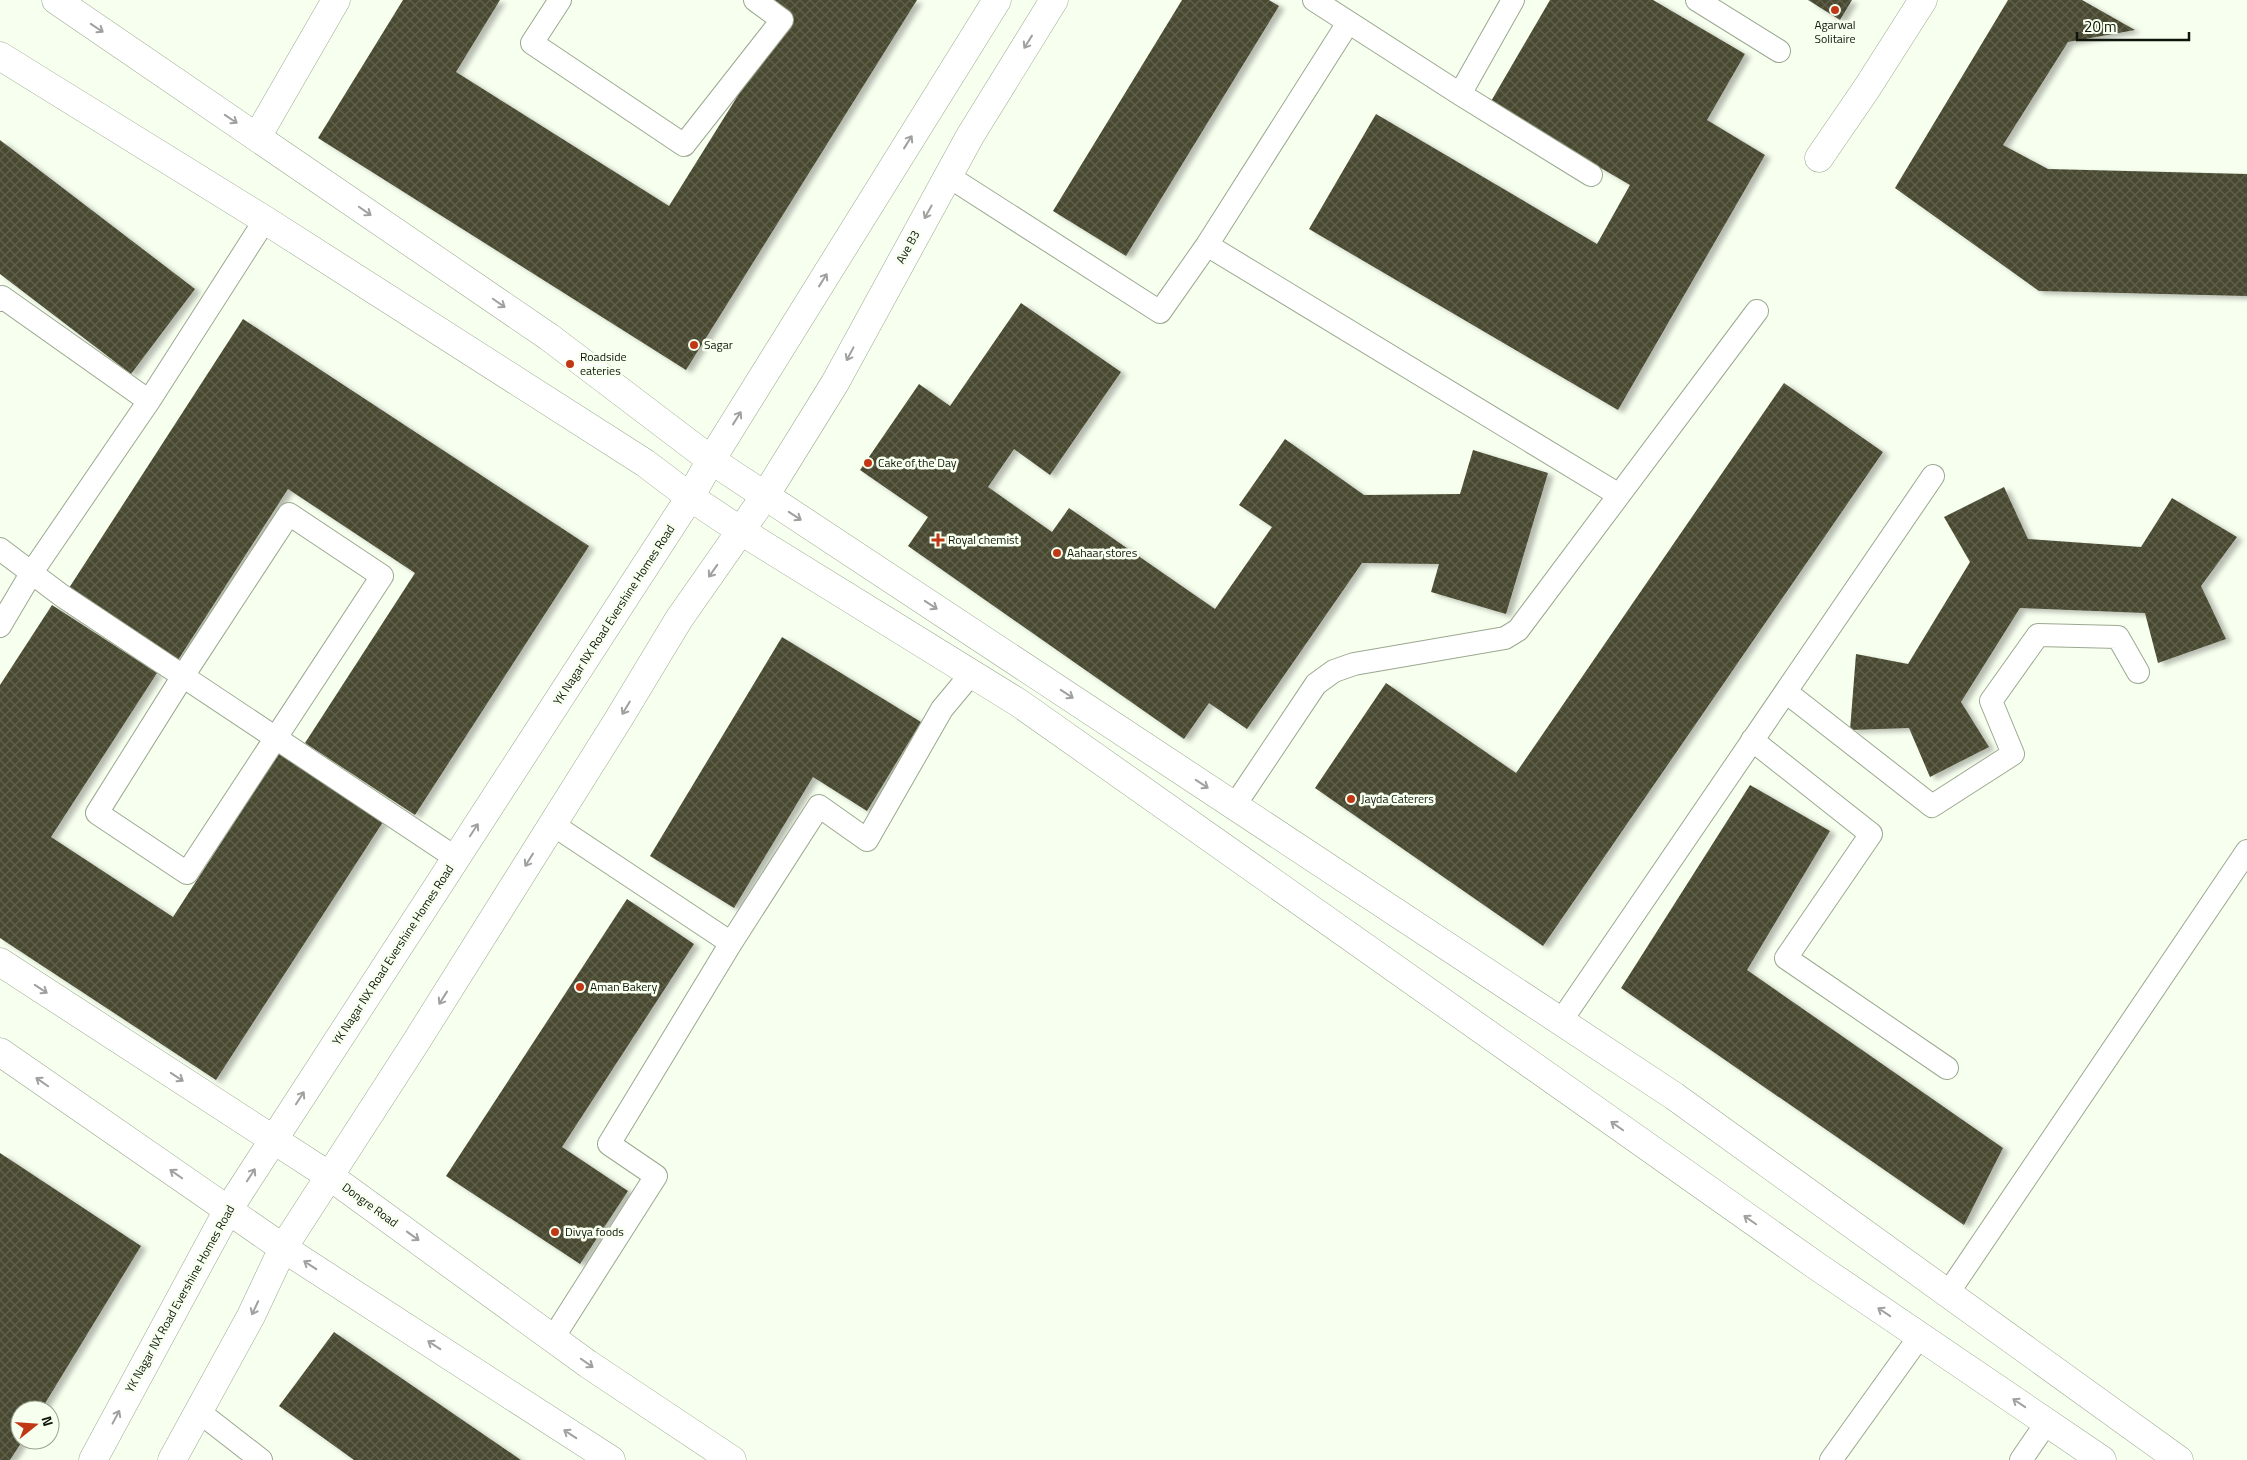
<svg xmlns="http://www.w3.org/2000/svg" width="2247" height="1460" viewBox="0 0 2247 1460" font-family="'Titillium Web',sans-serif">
<defs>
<pattern id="building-cross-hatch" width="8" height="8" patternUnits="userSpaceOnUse" patternTransform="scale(1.25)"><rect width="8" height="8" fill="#494a32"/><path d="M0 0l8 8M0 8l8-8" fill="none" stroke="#5f604c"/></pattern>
<filter id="shadow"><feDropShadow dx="5.5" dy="3" stdDeviation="2.5" flood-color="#0004"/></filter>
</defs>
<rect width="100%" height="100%" fill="#f7ffef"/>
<path fill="url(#building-cross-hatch)" filter="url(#shadow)" d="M 403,0 L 500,0 L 456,72 L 669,206 L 790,12 L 772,0 L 917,0 L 686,370 L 318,138 Z
M 1182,0 L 1269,0 L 1279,6 L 1126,256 L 1053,211 Z
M 1550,0 L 1653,0 L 1745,54 L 1707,120 L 1765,155 L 1618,410 L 1309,229 L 1376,114 L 1597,244 L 1630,185 L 1490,103 Z
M 1808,0 L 1852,0 L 1840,20 Z
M 2008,0 L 2082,0 L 2135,30 L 2068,42 L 2003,145 L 2048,169 L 2247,174 L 2247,296 L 2039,291 L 1895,188 Z
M 0,140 L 195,289 L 131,374 L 0,274 Z
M 1021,303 L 1121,372 L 1050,475 L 1014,449 L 988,487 L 1052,532 L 1069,508 L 1215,609 L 1272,527 L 1239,505 L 1285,439 L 1364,495 L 1460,494 L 1473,450 L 1548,473 L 1506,614 L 1431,592 L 1439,564 L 1362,563 L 1247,729 L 1209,703 L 1184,739 L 908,546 L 928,517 L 860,470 L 919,384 L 950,406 Z
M 243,319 L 589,546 L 415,815 L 305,743 L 415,573 L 288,489 L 178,660 L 69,588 Z
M 1784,383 L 1883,452 L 1543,946 L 1315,788 L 1386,683 L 1516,773 Z
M 2004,487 L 2028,539 L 2141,547 L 2172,498 L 2237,537 L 2201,586 L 2226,639 L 2158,663 L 2145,613 L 2020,608 L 1961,702 L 1989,747 L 1930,777 L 1909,728 L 1850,730 L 1856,654 L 1908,664 L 1970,562 L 1944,517 Z
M 52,605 L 157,673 L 51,837 L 173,917 L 279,753 L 383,822 L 216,1080 L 0,938 L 0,685 Z
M 782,637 L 921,722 L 867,811 L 813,777 L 734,908 L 650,856 Z
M 1750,785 L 1830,831 L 1747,970 L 2003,1148 L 1964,1225 L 1621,988 Z
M 627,899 L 694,944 L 562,1147 L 628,1191 L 580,1264 L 446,1176 Z
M 0,1153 L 141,1246 L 41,1410 L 20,1410 L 20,1440 L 23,1440 L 10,1460 L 0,1460 Z
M 334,1332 L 521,1460 L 354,1460 L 279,1406 Z"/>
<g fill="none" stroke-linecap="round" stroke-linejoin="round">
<defs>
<path id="service" d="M 560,0 L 532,43 L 684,145 L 782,20 L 755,0
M 1314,0 L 1460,94 L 1591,175
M 1697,0 L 1779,51
M 1460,94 L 1513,0
M 948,176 L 1160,312 L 1207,245 L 1348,23
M 1207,245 L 1619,495
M 0,300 L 2,297 L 149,401
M 289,514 L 382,576 L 187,873 L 97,813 L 183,676 Z
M 0,549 L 61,595 L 456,858
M 0,626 L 32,572 L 149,401 L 265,220
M 1786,692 L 1932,806 L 2013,754 L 1991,701 L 2038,635 L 2118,637 L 2138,672
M 1752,740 L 1871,834 L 1786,958 L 1947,1068
M 1235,805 L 1316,684 L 1334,671 L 1354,664 L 1505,638 L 1518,630 L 1757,311
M 552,824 L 731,943 L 609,1144 L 656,1176 L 553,1338
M 731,943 L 819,806 L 867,840 L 942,709 L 972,673
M 1561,1021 L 1933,476
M 1948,1293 L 2247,851
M 198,1411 L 261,1460
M 1831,1460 L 1920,1336
M 2021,1460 L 2047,1422"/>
<path id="minor" d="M 257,137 L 336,0
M 1819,158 L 1867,88 L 1923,0"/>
<path id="tertiary" d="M 56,0 L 549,337 L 711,460 L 1674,1096 L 2179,1460
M 0,56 L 265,220 L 645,463 L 690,497 L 741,531 L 1019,703 L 1818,1267 L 2102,1460
M 0,962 L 328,1175 L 588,1364 L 732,1460
M 0,1052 L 283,1248 L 611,1460
M 93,1460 L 228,1210 L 690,497 L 711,460 L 997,0
M 172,1460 L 251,1316 L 283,1248 L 416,1042 L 618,720 L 679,619 L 765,496 L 835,383 L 970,136 L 1054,0"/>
</defs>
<use href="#service" stroke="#9ba890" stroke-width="24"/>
<use href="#minor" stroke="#9ba890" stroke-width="29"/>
<use href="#tertiary" stroke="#9ba890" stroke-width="29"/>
<use href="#service" stroke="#fff" stroke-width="22"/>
<use href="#minor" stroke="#fff" stroke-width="28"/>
<use href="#tertiary" stroke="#fff" stroke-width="28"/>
</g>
<defs><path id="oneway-shaft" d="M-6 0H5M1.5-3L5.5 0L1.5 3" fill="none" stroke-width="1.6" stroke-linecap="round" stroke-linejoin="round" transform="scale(1.25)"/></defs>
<g stroke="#9fa19e">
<use href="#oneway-shaft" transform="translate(97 28) rotate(34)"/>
<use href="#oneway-shaft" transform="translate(1028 42) rotate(122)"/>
<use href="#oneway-shaft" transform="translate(231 119) rotate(34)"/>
<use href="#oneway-shaft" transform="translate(908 142) rotate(-58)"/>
<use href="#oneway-shaft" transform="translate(365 211) rotate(35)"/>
<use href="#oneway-shaft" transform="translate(928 212) rotate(119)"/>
<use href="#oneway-shaft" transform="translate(823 280) rotate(-58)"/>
<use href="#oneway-shaft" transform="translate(499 303) rotate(35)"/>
<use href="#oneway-shaft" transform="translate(850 354) rotate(118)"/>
<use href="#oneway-shaft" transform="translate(737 418) rotate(-58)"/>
<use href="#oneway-shaft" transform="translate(795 516) rotate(33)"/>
<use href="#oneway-shaft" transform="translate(713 571) rotate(125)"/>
<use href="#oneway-shaft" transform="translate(931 605) rotate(33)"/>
<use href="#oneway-shaft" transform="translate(1067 694) rotate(33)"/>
<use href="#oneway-shaft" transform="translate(626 708) rotate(121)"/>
<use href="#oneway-shaft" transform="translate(1202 784) rotate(33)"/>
<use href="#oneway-shaft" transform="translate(474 830) rotate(-57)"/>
<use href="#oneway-shaft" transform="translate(529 860) rotate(122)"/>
<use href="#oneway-shaft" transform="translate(41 989) rotate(33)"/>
<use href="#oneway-shaft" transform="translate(443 998) rotate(122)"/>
<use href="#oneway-shaft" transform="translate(177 1077) rotate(33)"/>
<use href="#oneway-shaft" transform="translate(42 1082) rotate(-145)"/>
<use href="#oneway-shaft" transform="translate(300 1098) rotate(-57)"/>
<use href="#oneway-shaft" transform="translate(1617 1126) rotate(-145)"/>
<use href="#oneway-shaft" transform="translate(176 1174) rotate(-145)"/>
<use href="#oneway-shaft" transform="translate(251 1175) rotate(-57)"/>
<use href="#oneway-shaft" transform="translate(1750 1220) rotate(-145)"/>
<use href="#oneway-shaft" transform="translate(413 1236) rotate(36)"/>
<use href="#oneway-shaft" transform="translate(310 1265) rotate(-147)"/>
<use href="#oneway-shaft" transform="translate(255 1308) rotate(115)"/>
<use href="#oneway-shaft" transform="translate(1884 1312) rotate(-146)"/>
<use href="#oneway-shaft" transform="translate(434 1345) rotate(-147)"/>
<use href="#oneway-shaft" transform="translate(587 1363) rotate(35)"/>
<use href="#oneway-shaft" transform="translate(2019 1403) rotate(-146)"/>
<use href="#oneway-shaft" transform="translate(116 1417) rotate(-62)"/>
<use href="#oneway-shaft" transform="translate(570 1434) rotate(-147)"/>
</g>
<g fill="#c13716" stroke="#f7ffef" stroke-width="2">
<circle cx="1835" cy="10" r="5"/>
<circle cx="694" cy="345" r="5"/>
<circle cx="570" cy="364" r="5"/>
<circle cx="868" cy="463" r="5"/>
<path d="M935.5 532.5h5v5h5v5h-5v5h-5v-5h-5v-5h5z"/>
<circle cx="1057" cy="553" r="5"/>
<circle cx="1351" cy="799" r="5"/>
<circle cx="580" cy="987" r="5"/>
<circle cx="555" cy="1232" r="5"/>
</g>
<g text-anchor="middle" stroke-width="5" stroke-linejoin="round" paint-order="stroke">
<g font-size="12" fill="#10150c" stroke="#f7ffef" text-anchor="start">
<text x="1835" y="29" text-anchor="middle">Agarwal<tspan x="1835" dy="14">Solitaire</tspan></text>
<text x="704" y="349">Sagar</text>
<text x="580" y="361">Roadside<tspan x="580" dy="14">eateries</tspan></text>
<text x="878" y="467">Cake of the Day</text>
<text x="948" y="544">Royal chemist</text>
<text x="1067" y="557">Aahaar stores</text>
<text x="1361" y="803">Jayda Caterers</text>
<text x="590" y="991">Aman Bakery</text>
<text x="565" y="1236">Divya foods</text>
</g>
<g font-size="12" fill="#10150c" stroke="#f7ffef">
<text transform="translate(908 247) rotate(-61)" y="4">Ave B3</text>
<text transform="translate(614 615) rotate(-57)" y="4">YK Nagar NX Road Evershine Homes Road</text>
<text transform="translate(393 955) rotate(-57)" y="4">YK Nagar NX Road Evershine Homes Road</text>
<text transform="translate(370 1205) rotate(36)" y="4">Dongre Road</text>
<text transform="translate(180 1299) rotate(-61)" y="4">YK Nagar NX Road Evershine Homes Road</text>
</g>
</g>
<g transform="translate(35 1425) rotate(73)"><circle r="24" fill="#f7ffef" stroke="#9ba194"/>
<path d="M0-4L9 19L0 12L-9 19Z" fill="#c13716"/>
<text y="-8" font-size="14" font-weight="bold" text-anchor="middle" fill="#10150c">N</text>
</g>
<path d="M2077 32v8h112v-8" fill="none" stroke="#10150c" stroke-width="2.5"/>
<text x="2084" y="32" font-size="15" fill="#10150c" stroke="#f7ffef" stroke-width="4" paint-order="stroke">20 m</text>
</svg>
